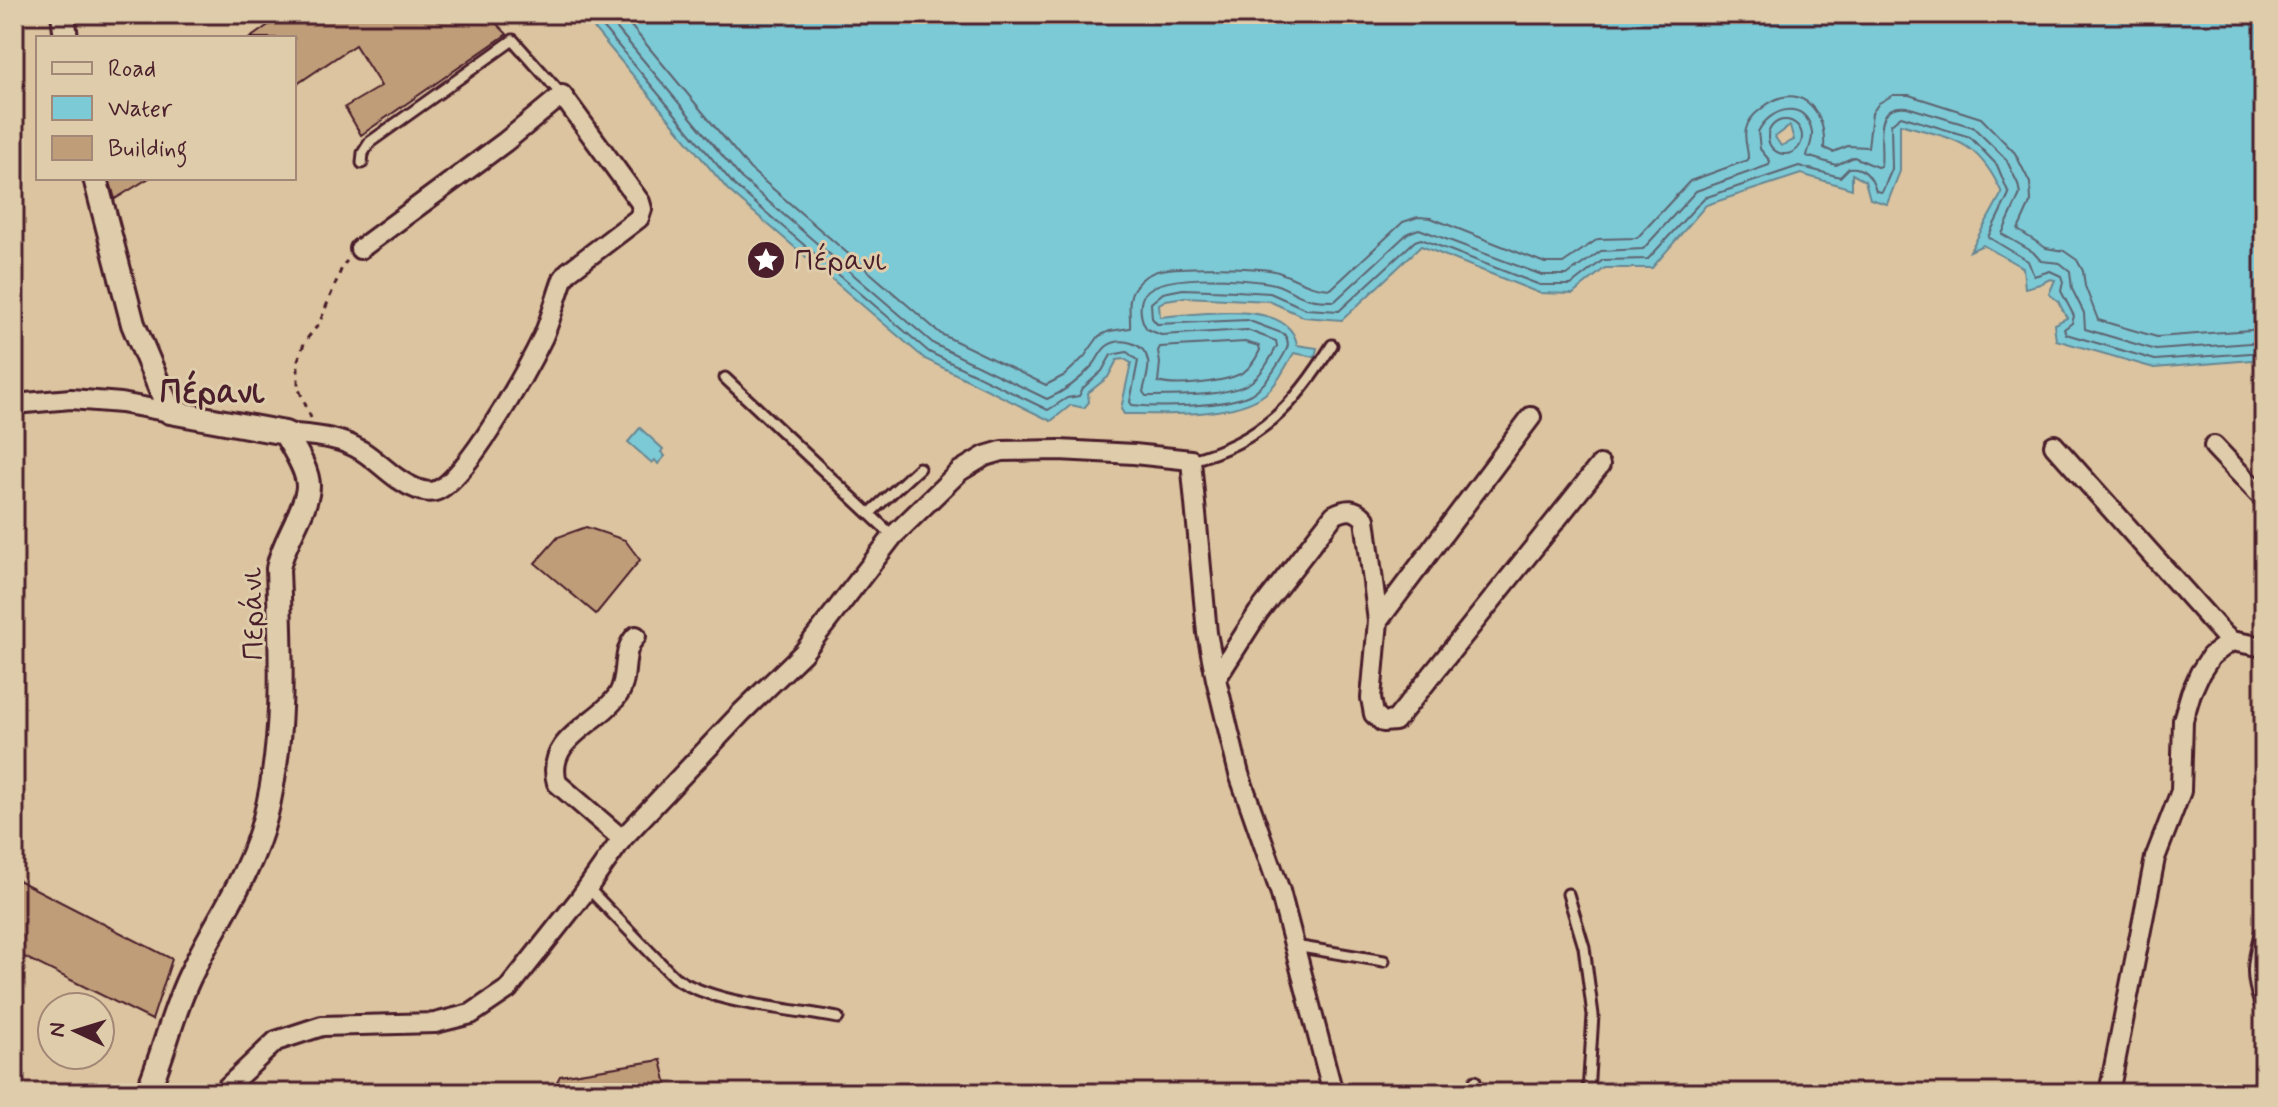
<svg xmlns="http://www.w3.org/2000/svg" width="2278" height="1107" viewBox="0 0 2278 1107" font-family="Mynerve,sans-serif">
<rect width="100%" height="100%" fill="#dbc49f"/>
<filter id="ink" filterUnits="userSpaceOnUse"><feTurbulence type="fractalNoise" baseFrequency=".0125" numOctaves="2"/><feDisplacementMap in="SourceGraphic" scale="16" xChannelSelector="R" yChannelSelector="G"/><feConvolveMatrix kernelMatrix="1 2 1 2 8 2 1 2 1" color-interpolation-filters="sRGB"/></filter>
<g filter="url(#ink)">
<path fill="#7bcad6" stroke="#678692" stroke-width="2" fill-rule="evenodd" d="M 582,14 L 2264,14 L 2264,359 L 2154,368 L 2056,340 L 2054,324 L 2067,318 L 2058,301 L 2049,294 L 2055,280 L 2050,279 L 2040,284 L 2025,288 L 2023,268 L 1983,245 L 1970,251 L 2002,193 C 1977,138 1952,139 1900,124 L 1900,171 L 1887,204 L 1870,199 L 1865,181 L 1852,174 L 1852,189 L 1801,174 L 1706,205 L 1652,268 L 1605,268 L 1573,294 L 1539,293 L 1421,246 L 1342,320 L 1304,317 L 1269,301 L 1185,297 L 1166,300 L 1159,304 L 1160,317 C 1194,315 1290,297 1297,345 L 1317,348 L 1315,357 L 1294,353 C 1285,367 1278,384 1265,394 C 1235,418 1162,414 1124,414 L 1121,409 L 1131,363 L 1124,359 L 1117,360 L 1108,377 L 1088,393 L 1089,402 L 1084,408 L 1071,405 L 1051,421 L 925,359 L 728,190 ZM 1790,126 L 1794,140 L 1781,146 L 1775,137 Z
M 640,428 L 663,449 L 661,452 L 665,456 L 658,464 L 655,460 L 652,463 L 628,442 Z"/>
<g fill="none" stroke-linecap="round" stroke-linejoin="round">
<path stroke="#5e636f" stroke-width="2" d="M 592,14 L 734,185 L 929,352 L 1048,410 L 1067,398 L 1079,396 L 1083,388 L 1102,371 L 1111,355 L 1127,352 L 1138,361 L 1130,402 L 1132,405 C 1160,408 1227,407 1251,394 C 1264,386 1272,374 1280,361 C 1286,351 1292,344 1284,334 L 1247,320 L 1157,324 L 1152,318 L 1151,303 L 1163,293 L 1183,289 L 1236,291 L 1270,293 L 1306,309 L 1339,311 L 1415,241 L 1421,239 L 1540,285 L 1571,285 L 1603,260 L 1648,259 L 1704,198 L 1799,166 L 1840,177 L 1849,168 C 1865,166 1872,178 1876,191 L 1882,192 L 1892,169 L 1891,124 L 1901,116 L 1970,137 L 1997,165 L 2009,194 L 1988,237 L 2028,261 L 2034,276 L 2050,271 L 2061,276 L 2063,282 L 2061,291 L 2074,316 L 2072,323 L 2064,329 L 2066,334 L 2155,360 L 2264,352
M 605,14 L 741,178 L 934,344 L 1047,399 C 1063,392 1080,380 1092,366 C 1098,360 1100,351 1107,346 C 1121,336 1145,343 1148,361 C 1150,370 1145,382 1143,392 L 1146,396 C 1172,396 1230,397 1251,382 C 1263,373 1270,359 1277,346 L 1276,341 L 1247,330 L 1161,335 L 1147,329 C 1141,321 1139,309 1142,299 C 1150,270 1246,279 1270,283 C 1285,285 1296,297 1310,299 C 1318,301 1327,301 1335,301 L 1408,233 L 1419,229 L 1542,275 L 1567,275 L 1601,251 L 1643,249 L 1696,191 L 1769,165 L 1770,161 L 1760,149 L 1758,132 C 1770,107 1806,98 1812,132 C 1813,142 1808,149 1807,156 L 1836,165 L 1854,157 L 1877,167 L 1881,166 C 1884,145 1871,103 1907,107 L 1973,127 L 2006,159 L 2018,184 L 2020,194 L 2002,234 L 2033,252 L 2041,261 L 2060,263 L 2070,271 L 2072,289 L 2084,313 L 2085,329 L 2156,350 L 2264,342
M 621,14 L 750,169 L 941,334 L 1046,385 L 1065,375 L 1084,357 L 1099,336 L 1110,331 L 1130,328 C 1131,315 1126,299 1135,287 C 1141,278 1151,272 1161,270 C 1181,266 1258,266 1278,272 C 1298,279 1308,288 1331,289 L 1403,222 L 1418,217 L 1431,218 L 1545,263 L 1563,263 L 1598,239 L 1637,238 L 1690,181 L 1748,160 C 1749,150 1743,140 1746,129 C 1748,120 1754,114 1761,109 C 1796,78 1827,108 1824,148 L 1833,152 L 1848,146 L 1868,147 L 1872,113 L 1879,103 L 1893,95 L 1909,95 L 1981,118 L 2015,153 L 2030,183 L 2031,201 L 2018,230 L 2046,248 L 2064,251 L 2077,260 L 2083,271 L 2085,286 L 2098,320 L 2157,337 L 2264,329
M1768 137a17 17 0 1 1 34 0a17 17 0 1 1-34 0Z
M 1245,342 L 1259,346 L 1260,350 C 1256,359 1249,370 1240,374 C 1223,382 1175,388 1158,382 L 1160,363 L 1158,351 L 1160,347 Z"/>
</g>
<path fill="#c09d79" stroke="#4a1f2b" stroke-width="2" d="M 284,14 L 487,14 L 507,34 L 361,135 L 345,107 L 381,86 L 355,45 L 294,86 L 294,38 L 250,38 Z
M 109,178 L 149,178 L 115,199 Z
M 586,527 L 625,540 L 640,560 L 596,614 L 535,563 L 558,537 Z
M 14,878 L 172,959 L 152,1020 L 14,952 Z
M 661,1060 L 669,1093 L 551,1093 L 560,1076 Z"/>
<g fill="none" stroke-linecap="round" stroke-linejoin="round">
<defs>
<path id="service" d="M 362,163 L 363,153 L 370,142 L 513,40 L 562,95
M 725,378 L 893,536
M 1191,460 C 1261,442 1295,405 1332,345
M 870,513 L 919,468
M 587,887 L 674,977 C 714,1005 789,1008 838,1018
M 1568,894 L 1584,947 L 1593,1015 L 1588,1093
M 1295,946 L 1384,961
M 1473,1093 L 1475,1081"/>
<path id="minor" d="M 14,404 L 71,399 L 121,403 L 170,412
M 285,433 C 312,436 339,436 362,451 C 381,463 395,481 417,489 C 422,491 431,493 435,491 C 465,483 528,368 543,337 C 551,319 556,298 563,279 L 568,272 L 639,218 L 642,209 L 640,202 L 562,95 L 505,142 L 360,249
M 2054,445 L 2223,634 L 2231,641 L 2264,647
M 2214,446 L 2264,499
M 1378,621 L 1531,417
M 1216,679 L 1258,613 L 1334,515 C 1347,508 1355,508 1365,519 L 1378,621 L 1371,698 L 1374,714 L 1383,722 L 1395,721 L 1600,465
M 622,839 L 557,783 C 544,738 599,724 618,695 C 630,677 620,652 636,636
M 2264,936 C 2257,964 2255,975 2264,1002
M 221,1093 L 276,1041 L 322,1026 L 435,1023 L 471,1014 L 508,989 L 581,897 L 622,839 L 742,712 L 803,653 L 893,536 L 960,471 L 985,456 L 1002,451 L 1059,450 L 1134,454 L 1191,460 L 1207,633 L 1216,679 L 1239,774 L 1280,891 L 1333,1093
M 2109,1093 L 2155,858 L 2181,791 L 2183,720 L 2191,693 L 2200,673 L 2211,656 L 2231,641"/>
<path id="tertiary" d="M 63,14 L 66,38
M 95,178 L 133,324 L 170,412 L 285,433 C 293,448 308,469 308,486 C 308,508 282,543 278,569 C 281,653 286,736 265,818 C 250,877 214,924 189,978 C 172,1014 163,1056 147,1093"/>
</defs>
<use href="#service" stroke="#4a1f2b" stroke-width="15"/>
<use href="#minor" stroke="#4a1f2b" stroke-width="24"/>
<use href="#tertiary" stroke="#4a1f2b" stroke-width="28"/>
<path stroke="#4a1f2b" stroke-width="3" stroke-dasharray="6 6" stroke-linecap="butt" d="M 311,418 L 298,387 L 298,360 L 305,341 L 319,324 L 343,265 L 347,261"/>
<use href="#service" stroke="#deccaa" stroke-width="9"/>
<use href="#minor" stroke="#deccaa" stroke-width="18"/>
<use href="#tertiary" stroke="#deccaa" stroke-width="22"/>
</g>
</g>
<defs>
<symbol id="sight-disc" viewBox="-11 -11 22 22"><circle r="9.5" fill="#4a1f2b" stroke="#deccaa"/><path d="M0-6L1.8-2.2L6-1.7L2.9 1.2L3.7 5.4L0 3.3L-3.7 5.4L-2.9 1.2L-6-1.7L-1.8-2.2Z" fill="#fff"/></symbol>
</defs>
<g fill-rule="evenodd">
<use href="#sight-disc" x="744" y="238" width="44" height="44"/>
</g>
<g text-anchor="middle" stroke-width="6" stroke-linejoin="round" paint-order="stroke">
<g font-size="30" fill="#4a1f2b" stroke="#deccaa" text-anchor="start">
<text x="794" y="270">Πέρανι</text>
</g>
<g font-size="30" fill="#4a1f2b" stroke="#deccaa">
<text transform="translate(252 614) rotate(-91)" y="10">Περάνι</text>
</g>
<g font-size="34" font-weight="bold" fill="#4a1f2b" stroke="#deccaa">
<text x="212" y="403">Πέρανι</text>
</g>
</g>
<rect width="2278" height="1107" fill="none" stroke="#deccaa" stroke-width="48"/>
<rect x="24" y="24" width="2230" height="1059" fill="none" stroke="#4a1f2b" stroke-width="3" filter="url(#ink)"/>
<rect x="36" y="36" width="260" height="144" fill="#deccaa" stroke="#a38777" stroke-width="2"/>
<rect x="52" y="62" width="40" height="12" fill="#deccaa" stroke="#a38777" stroke-width="2"/>
<text x="108" y="76" font-size="24" fill="#4a1f2b">Road</text>
<rect x="52" y="96" width="40" height="24" fill="#7bcad6" stroke="#a38777" stroke-width="2"/>
<text x="108" y="116" font-size="24" fill="#4a1f2b">Water</text>
<rect x="52" y="136" width="40" height="24" fill="#c09d79" stroke="#a38777" stroke-width="2"/>
<text x="108" y="156" font-size="24" fill="#4a1f2b">Building</text>
<g transform="translate(76 1031) rotate(274)"><circle r="38" fill="#deccaa" stroke="#a38777" stroke-width="2"/>
<path d="M0-6L14 30L0 20L-14 30Z" fill="#4a1f2b"/>
<text y="-12" font-size="22" font-weight="bold" text-anchor="middle" fill="#4a1f2b">N</text>
</g>
</svg>
